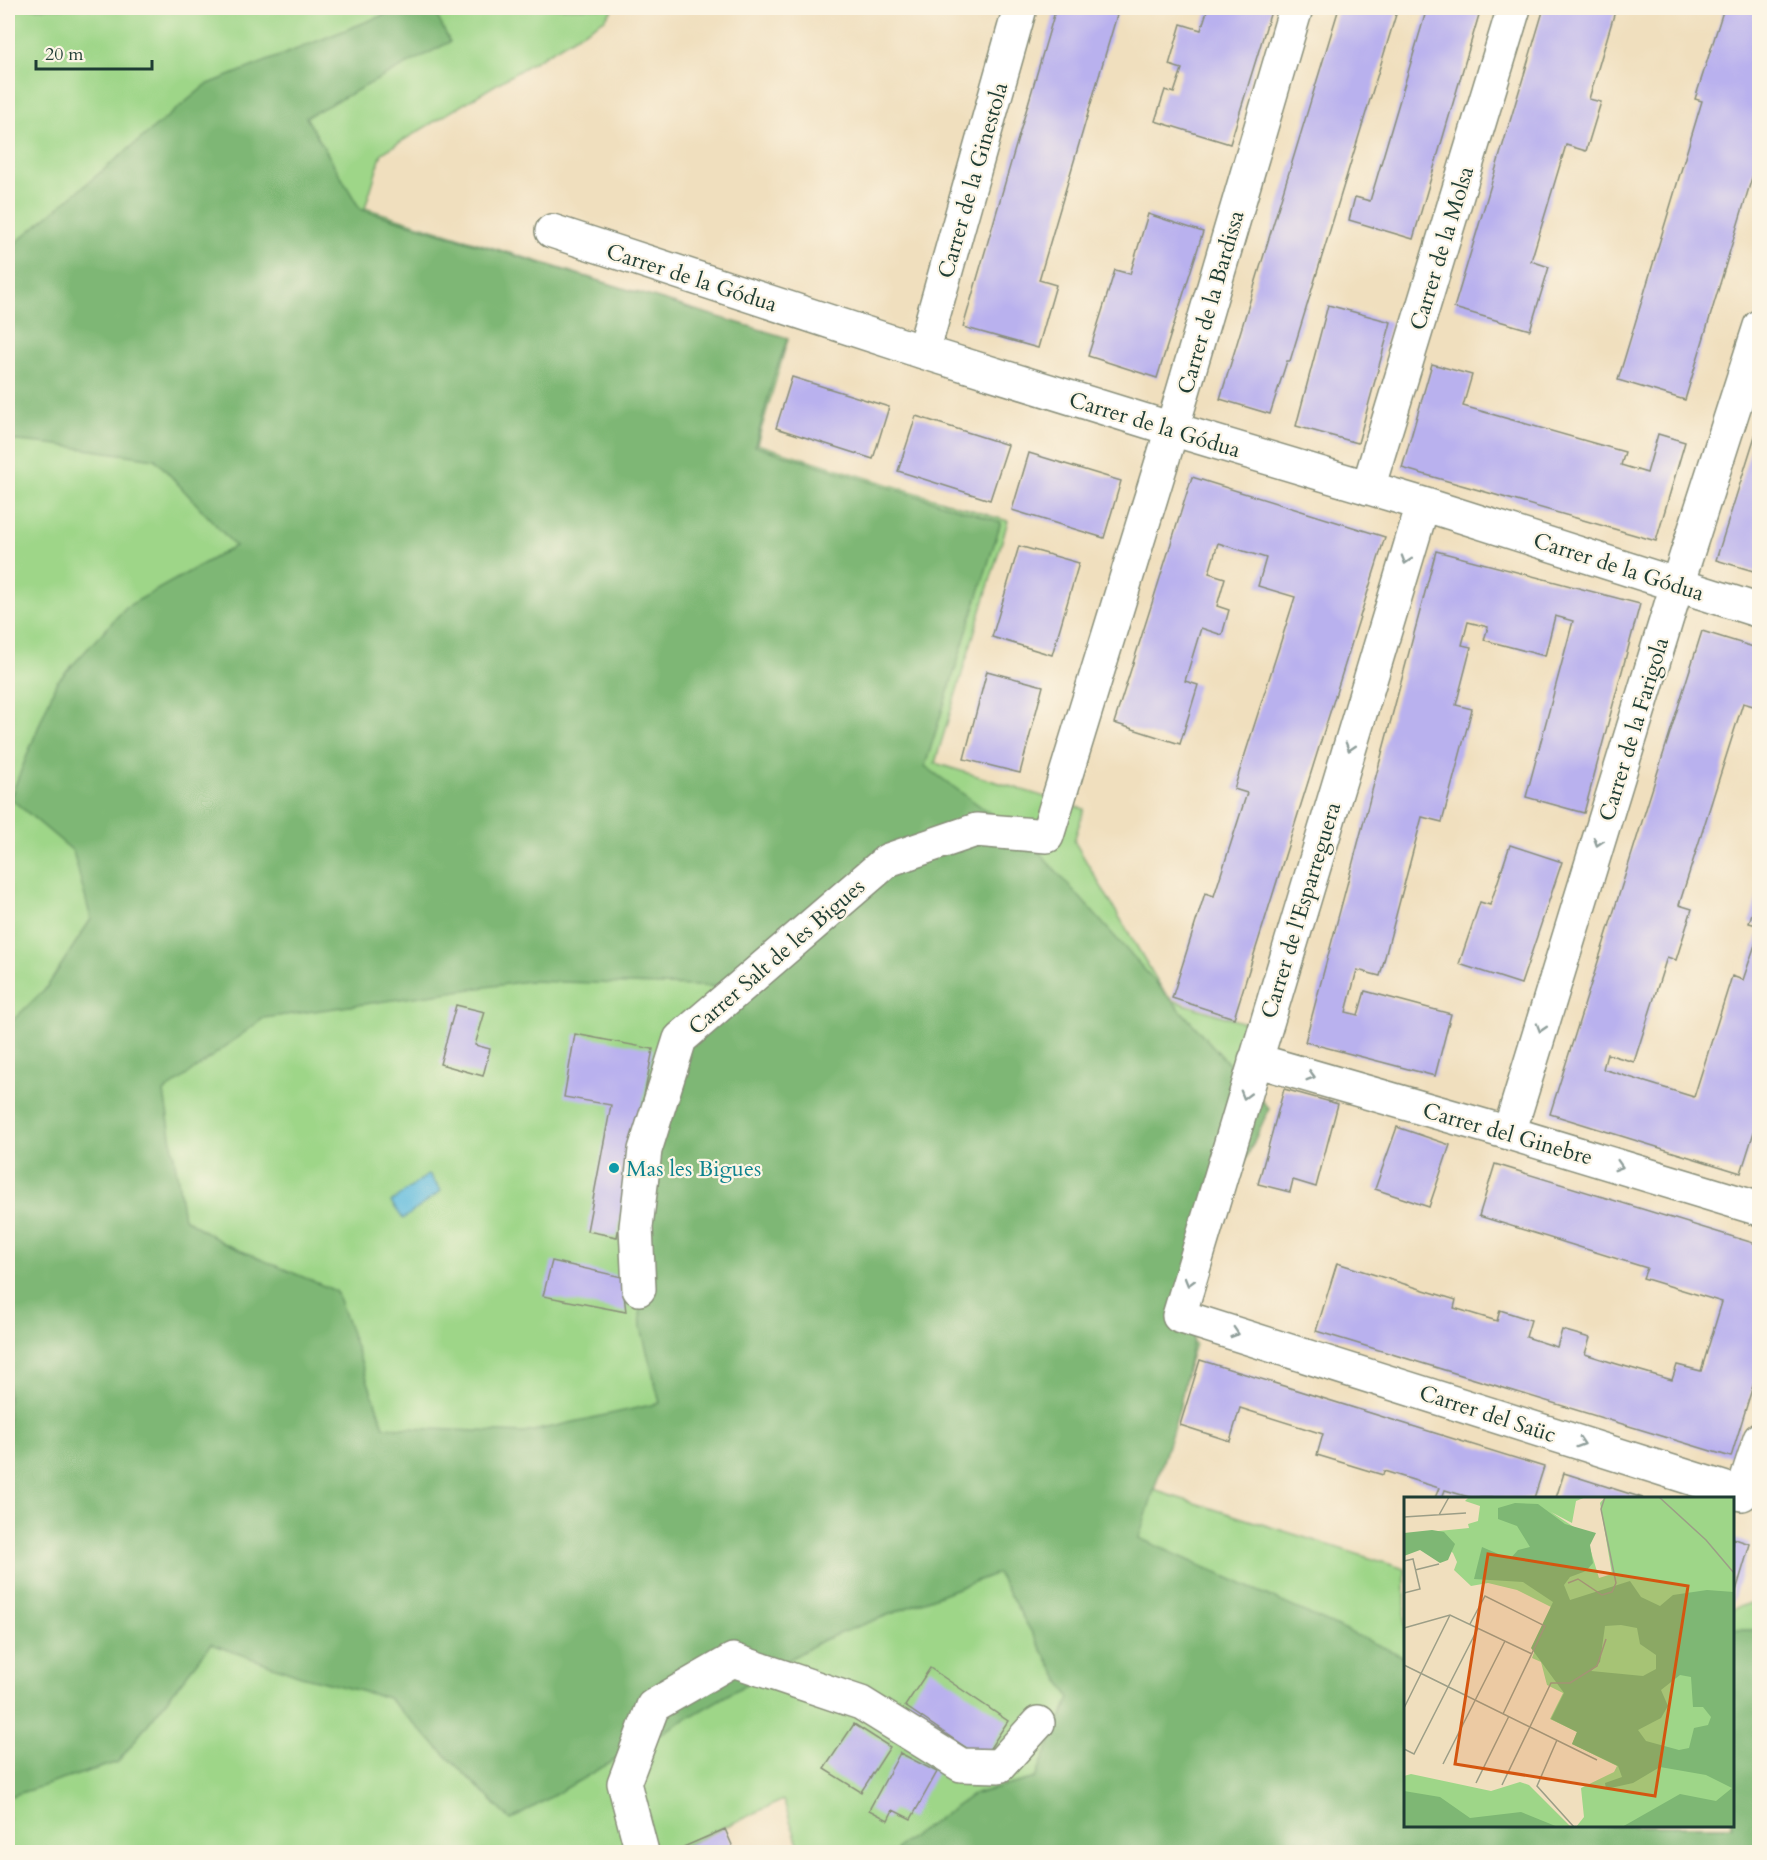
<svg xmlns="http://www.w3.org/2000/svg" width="1767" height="1860" viewBox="0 0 1767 1860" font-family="Cardo,serif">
<rect width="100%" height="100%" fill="#fcf5e5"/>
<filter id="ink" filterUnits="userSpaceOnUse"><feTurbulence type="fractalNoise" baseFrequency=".0167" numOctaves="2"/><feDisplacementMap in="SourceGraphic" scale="12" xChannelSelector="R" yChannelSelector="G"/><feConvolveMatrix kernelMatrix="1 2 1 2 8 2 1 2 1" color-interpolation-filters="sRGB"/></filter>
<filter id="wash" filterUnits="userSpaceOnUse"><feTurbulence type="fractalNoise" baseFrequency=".008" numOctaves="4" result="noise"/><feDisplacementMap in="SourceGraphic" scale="24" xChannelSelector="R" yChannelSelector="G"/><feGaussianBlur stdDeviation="1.35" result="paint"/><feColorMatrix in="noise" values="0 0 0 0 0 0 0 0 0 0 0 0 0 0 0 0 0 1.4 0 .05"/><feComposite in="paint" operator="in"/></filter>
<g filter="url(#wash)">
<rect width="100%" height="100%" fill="#f0dfbe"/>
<path fill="#9ed688" stroke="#5e8a5e" stroke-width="1.5" d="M 8,8 L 614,8 L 605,19 L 382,153 L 365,208 L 788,339 L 757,444 L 1008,521 L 935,763 L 1084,809 L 1074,841 L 1168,999 L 1245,1023 L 1151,1330 L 1195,1344 L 1150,1489 L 1405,1569 L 1406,1826 L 1732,1826 L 1733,1609 L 1759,1600 L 1759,1852 L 801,1852 L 783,1800 L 671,1852 L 8,1852 Z"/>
<path fill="#7eb774" stroke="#4e7a54" stroke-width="1.5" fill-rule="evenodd" d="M 401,8 L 433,8 L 450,42 L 306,117 L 360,209 L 788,338 L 774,376 L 755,446 L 1001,522 L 925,766 L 1032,844 L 1269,1109 L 1216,1224 L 1179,1410 L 1139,1538 L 1405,1657 L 1406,1826 L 1732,1826 L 1733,1630 L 1759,1630 L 1759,1852 L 1576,1852 L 1569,1850 L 1568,1852 L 895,1852 L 898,1847 L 972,1795 L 1035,1778 L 1070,1698 L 997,1573 L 823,1640 L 511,1820 L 388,1698 L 301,1676 L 211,1644 L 118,1762 L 8,1797 L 8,1025 L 47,987 L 91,919 L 73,851 L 10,798 L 56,683 L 126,607 L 235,546 L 155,459 L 50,444 L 8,440 L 8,249 L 206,85 ZM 528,981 L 729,987 L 659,1085 L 639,1289 L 641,1328 L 660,1403 L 524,1433 L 384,1427 L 336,1291 L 223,1243 L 184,1218 L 164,1092 L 264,1018 Z"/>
<path fill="#60bcde" stroke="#407c89" stroke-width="1.5" d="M 429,1174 L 441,1191 L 403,1219 L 391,1202 Z"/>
<g id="blocks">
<path fill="#b9b1ee" d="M 1056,8 L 1119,8 L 1039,280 L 1056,285 L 1038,348 L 963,327 Z
M 1208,8 L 1272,8 L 1230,144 L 1155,121 L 1165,90 L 1174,93 L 1182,69 L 1169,65 L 1181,24 L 1201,30 Z
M 1339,8 L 1398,8 L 1290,361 L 1287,361 L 1270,414 L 1220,399 Z
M 1427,8 L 1481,8 L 1413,239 L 1349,220 L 1355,197 L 1370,201 Z
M 1544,8 L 1616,8 L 1589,99 L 1601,102 L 1586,151 L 1566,145 L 1531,261 L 1549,267 L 1530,330 L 1454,308 Z
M 1724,8 L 1760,8 L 1760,151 L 1685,400 L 1618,380 L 1702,101 L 1695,99 Z
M 1148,214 L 1203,232 L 1157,378 L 1088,356 L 1115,270 L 1130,274 Z
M 1328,305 L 1391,322 L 1358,443 L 1296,426 Z
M 1432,364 L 1472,375 L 1463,406 L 1625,452 L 1621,465 L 1647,473 L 1658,434 L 1685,442 L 1656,541 L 1402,468 Z
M 792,377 L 889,407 L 873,459 L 776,428 Z
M 916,416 L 1008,445 L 990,500 L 898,471 Z
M 1760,420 L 1760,573 L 1716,560 Z
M 1029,453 L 1121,481 L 1104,538 L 1012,510 Z
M 1192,477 L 1385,537 L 1234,1018 L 1172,998 L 1205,893 L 1214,896 L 1247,793 L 1234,789 L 1295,597 L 1258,586 L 1266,558 L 1218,543 L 1209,573 L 1225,578 L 1217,606 L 1229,610 L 1222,635 L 1201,628 L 1185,681 L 1198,685 L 1180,744 L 1114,723 Z
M 1019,546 L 1079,563 L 1052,655 L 992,637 Z
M 1436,551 L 1640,604 L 1584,813 L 1526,797 L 1573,621 L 1555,616 L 1545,656 L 1484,640 L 1488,627 L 1468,622 L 1462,645 L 1471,647 L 1456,705 L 1472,709 L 1442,822 L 1422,817 L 1380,976 L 1357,970 L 1346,1012 L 1358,1015 L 1365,991 L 1451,1014 L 1435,1076 L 1305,1042 Z
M 1702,631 L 1760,649 L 1760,708 L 1743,703 L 1679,905 L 1692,909 L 1676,960 L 1667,957 L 1634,1062 L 1607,1054 L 1603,1069 L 1694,1097 L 1732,976 L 1743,980 L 1760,930 L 1760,1113 L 1741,1173 L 1550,1114 Z
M 987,671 L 1043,686 L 1020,773 L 964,759 Z
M 1510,845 L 1562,862 L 1521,984 L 1459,964 L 1480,902 L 1490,905 Z
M 1759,891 L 1760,891 L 1760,926 L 1749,923 Z
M 456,1005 L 485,1012 L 475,1045 L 490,1049 L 483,1076 L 440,1064 Z
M 575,1034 L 653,1049 L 617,1237 L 587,1231 L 611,1105 L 564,1097 Z
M 1284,1089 L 1338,1104 L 1316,1187 L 1293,1180 L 1290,1192 L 1258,1184 Z
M 1397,1127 L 1450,1145 L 1429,1207 L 1375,1189 Z
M 1495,1164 L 1760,1245 L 1760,1363 L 1731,1457 L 1316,1331 L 1337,1263 L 1456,1300 L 1454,1308 L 1497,1321 L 1500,1310 L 1531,1320 L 1526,1337 L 1557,1347 L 1562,1330 L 1590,1338 L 1585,1354 L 1617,1364 L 1672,1380 L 1677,1365 L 1701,1371 L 1722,1302 L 1643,1278 L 1647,1268 L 1479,1216 Z
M 552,1261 L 622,1277 L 626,1312 L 543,1296 Z
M 1200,1360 L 1544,1467 L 1534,1498 L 1472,1498 L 1445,1490 L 1442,1498 L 1435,1498 L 1439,1488 L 1384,1471 L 1383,1475 L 1317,1455 L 1323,1434 L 1240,1408 L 1230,1441 L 1180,1425 Z
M 1564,1473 L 1643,1498 L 1556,1498 Z
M 1732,1538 L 1750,1544 L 1733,1601 L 1732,1601 Z
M 930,1668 L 1008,1721 L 983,1759 L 905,1706 Z
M 854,1724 L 890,1747 L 861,1792 L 824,1769 Z
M 900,1753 L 937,1772 L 911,1819 L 893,1810 L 888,1820 L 869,1810 Z
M 725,1829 L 735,1852 L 672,1852 Z"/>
</g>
</g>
<g filter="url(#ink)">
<use href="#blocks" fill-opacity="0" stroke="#888e79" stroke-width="1.5"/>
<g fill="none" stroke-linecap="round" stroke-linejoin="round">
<defs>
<path id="minor" d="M 552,231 L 923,352 L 1172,429 L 1423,504 L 1760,611
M 923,352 L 1020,8
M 1368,488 L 1514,8
M 1423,504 L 1179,1316 L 1742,1494 L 1760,1439
M 1255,1060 L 1509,1133 L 1760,1209
M 1509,1133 L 1677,585 L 1760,326
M 639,1289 L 636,1227 L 645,1150 L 680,1039 L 888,860 L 976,830 L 1047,836 L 1172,429 L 1296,8
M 642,1852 L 624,1783 L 653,1706 L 733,1660 L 861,1703 L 961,1765 L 999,1766 L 1038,1723"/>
</defs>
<use href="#minor" stroke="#888e79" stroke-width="36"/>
<use href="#minor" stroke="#fff" stroke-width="33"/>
</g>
<defs><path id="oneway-chevron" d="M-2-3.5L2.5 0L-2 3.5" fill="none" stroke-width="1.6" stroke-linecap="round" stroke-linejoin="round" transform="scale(1.5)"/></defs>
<g stroke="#8f9e9a">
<use href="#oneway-chevron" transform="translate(1406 560) rotate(107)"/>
<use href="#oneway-chevron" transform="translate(1350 747) rotate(107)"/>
<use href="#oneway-chevron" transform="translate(1598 842) rotate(107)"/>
<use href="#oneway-chevron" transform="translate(1541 1028) rotate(107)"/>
<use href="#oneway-chevron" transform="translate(1311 1076) rotate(16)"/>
<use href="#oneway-chevron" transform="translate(1245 1095) rotate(106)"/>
<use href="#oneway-chevron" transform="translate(1619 1166) rotate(17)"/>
<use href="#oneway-chevron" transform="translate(1189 1282) rotate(106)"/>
<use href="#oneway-chevron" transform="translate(1235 1333) rotate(18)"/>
<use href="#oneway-chevron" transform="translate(1581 1443) rotate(18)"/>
</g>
</g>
<circle fill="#0f9aa8" stroke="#fcf5e5" stroke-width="2" cx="614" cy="1168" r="6"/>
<g text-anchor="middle" stroke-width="4.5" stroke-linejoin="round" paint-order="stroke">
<g font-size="22" fill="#1f3d34" stroke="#fcf5e5">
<text transform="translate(972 180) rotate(-74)" y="8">Carrer de la Ginestola</text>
<text transform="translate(1441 248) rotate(-73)" y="8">Carrer de la Molsa</text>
<text transform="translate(692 277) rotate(18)" y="8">Carrer de la Gódua</text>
<text transform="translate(1210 302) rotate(-74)" y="8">Carrer de la Bardissa</text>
<text transform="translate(1155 424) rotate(17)" y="8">Carrer de la Gódua</text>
<text transform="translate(1619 566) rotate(18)" y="8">Carrer de la Gódua</text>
<text transform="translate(1633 729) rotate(-73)" y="8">Carrer de la Farigola</text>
<text transform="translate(1300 910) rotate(-73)" y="8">Carrer de l'Esparreguera</text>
<text transform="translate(776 956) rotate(-41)" y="8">Carrer Salt de les Bigues</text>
<text transform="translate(1508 1133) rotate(16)" y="8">Carrer del Ginebre</text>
<text transform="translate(1488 1413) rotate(18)" y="8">Carrer del Saüc</text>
</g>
<g font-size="22" fill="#0d838f" stroke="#fcf5e5" text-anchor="start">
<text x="626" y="1176">Mas les Bigues</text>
</g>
</g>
<g transform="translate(1404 1497)">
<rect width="330" height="330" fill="#f0dfbe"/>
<path d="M 65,0 L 182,0 L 172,4 L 168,26 L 147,15 L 182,38 L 195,81 L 208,77 L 196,6 L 201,0 L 330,0 L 330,330 L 172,330 L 180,320 L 177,291 L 210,275 L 213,269 L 168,247 L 173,235 L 146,222 L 159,196 L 143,188 L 137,165 L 128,161 L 147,110 L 113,93 L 84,86 L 67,89 L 50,73 L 53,65 L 49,56 L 25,35 L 65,31 L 64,27 L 74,24 L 76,9 L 61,4 ZM 7,277 L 87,294 L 116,285 L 125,288 L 167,330 L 0,330 L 0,279 Z" fill="#9ed688"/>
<path d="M 111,6 L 134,7 L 161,27 L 192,36 L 186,48 L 189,66 L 182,74 L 166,80 L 160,88 L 166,103 L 226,84 L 237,100 L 256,109 L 269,98 L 303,93 L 330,95 L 330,330 L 218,330 L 276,297 L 312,304 L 328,291 L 302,278 L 256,270 L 229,286 L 202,292 L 201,286 L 218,280 L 214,269 L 168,247 L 173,235 L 147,222 L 160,196 L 127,151 L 149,105 L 119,85 L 70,82 L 78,50 L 106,62 L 114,53 L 126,50 L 113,29 L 94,22 L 94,11 ZM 217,128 L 233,131 L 236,147 L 252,158 L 252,172 L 239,179 L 187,174 L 196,165 L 201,129 ZM 276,178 L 287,180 L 289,210 L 299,210 L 307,220 L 304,228 L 290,231 L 285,251 L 275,253 L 242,244 L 234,233 L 257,221 L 264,209 L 257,193 ZM 28,33 L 40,35 L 51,47 L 44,63 L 36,66 L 16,53 L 0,59 L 0,36 ZM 0,294 L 36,300 L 66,321 L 117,315 L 154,330 L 0,330 Z" fill="#7eb774" fill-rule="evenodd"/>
<path fill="none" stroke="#9c9e87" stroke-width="1.5" d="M 255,0 L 302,43 L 330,76M 35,18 L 45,0M 0,20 L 62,16M 0,64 L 9,62 L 16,92 L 0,96M 11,73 L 35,67M 164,86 L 174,82 L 198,98 L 208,95 L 212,86 L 197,12 L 201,0M 66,127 L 81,99 L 141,129 L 99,217M 0,131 L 46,118 L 128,157M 0,168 L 193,263M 0,211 L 46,118M 153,243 L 133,289 L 170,330M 0,252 L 10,257 L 74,131M 39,267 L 101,144M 72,286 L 105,219M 98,288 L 147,186 L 166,186 L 193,169 L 202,142"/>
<path fill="#d45610" fill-opacity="0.15" stroke="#d45610" stroke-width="3" d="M 84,57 L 284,89 L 251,299 L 51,267 Z"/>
<rect width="330" height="330" fill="none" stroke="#1f3d34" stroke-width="3"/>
</g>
<rect width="1767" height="1860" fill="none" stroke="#fcf5e5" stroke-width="30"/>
<path d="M36 60v9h116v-9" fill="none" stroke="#1f3d34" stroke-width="3"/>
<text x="45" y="60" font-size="18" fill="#1f3d34" stroke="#fcf5e5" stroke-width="4.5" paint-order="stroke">20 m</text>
</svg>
